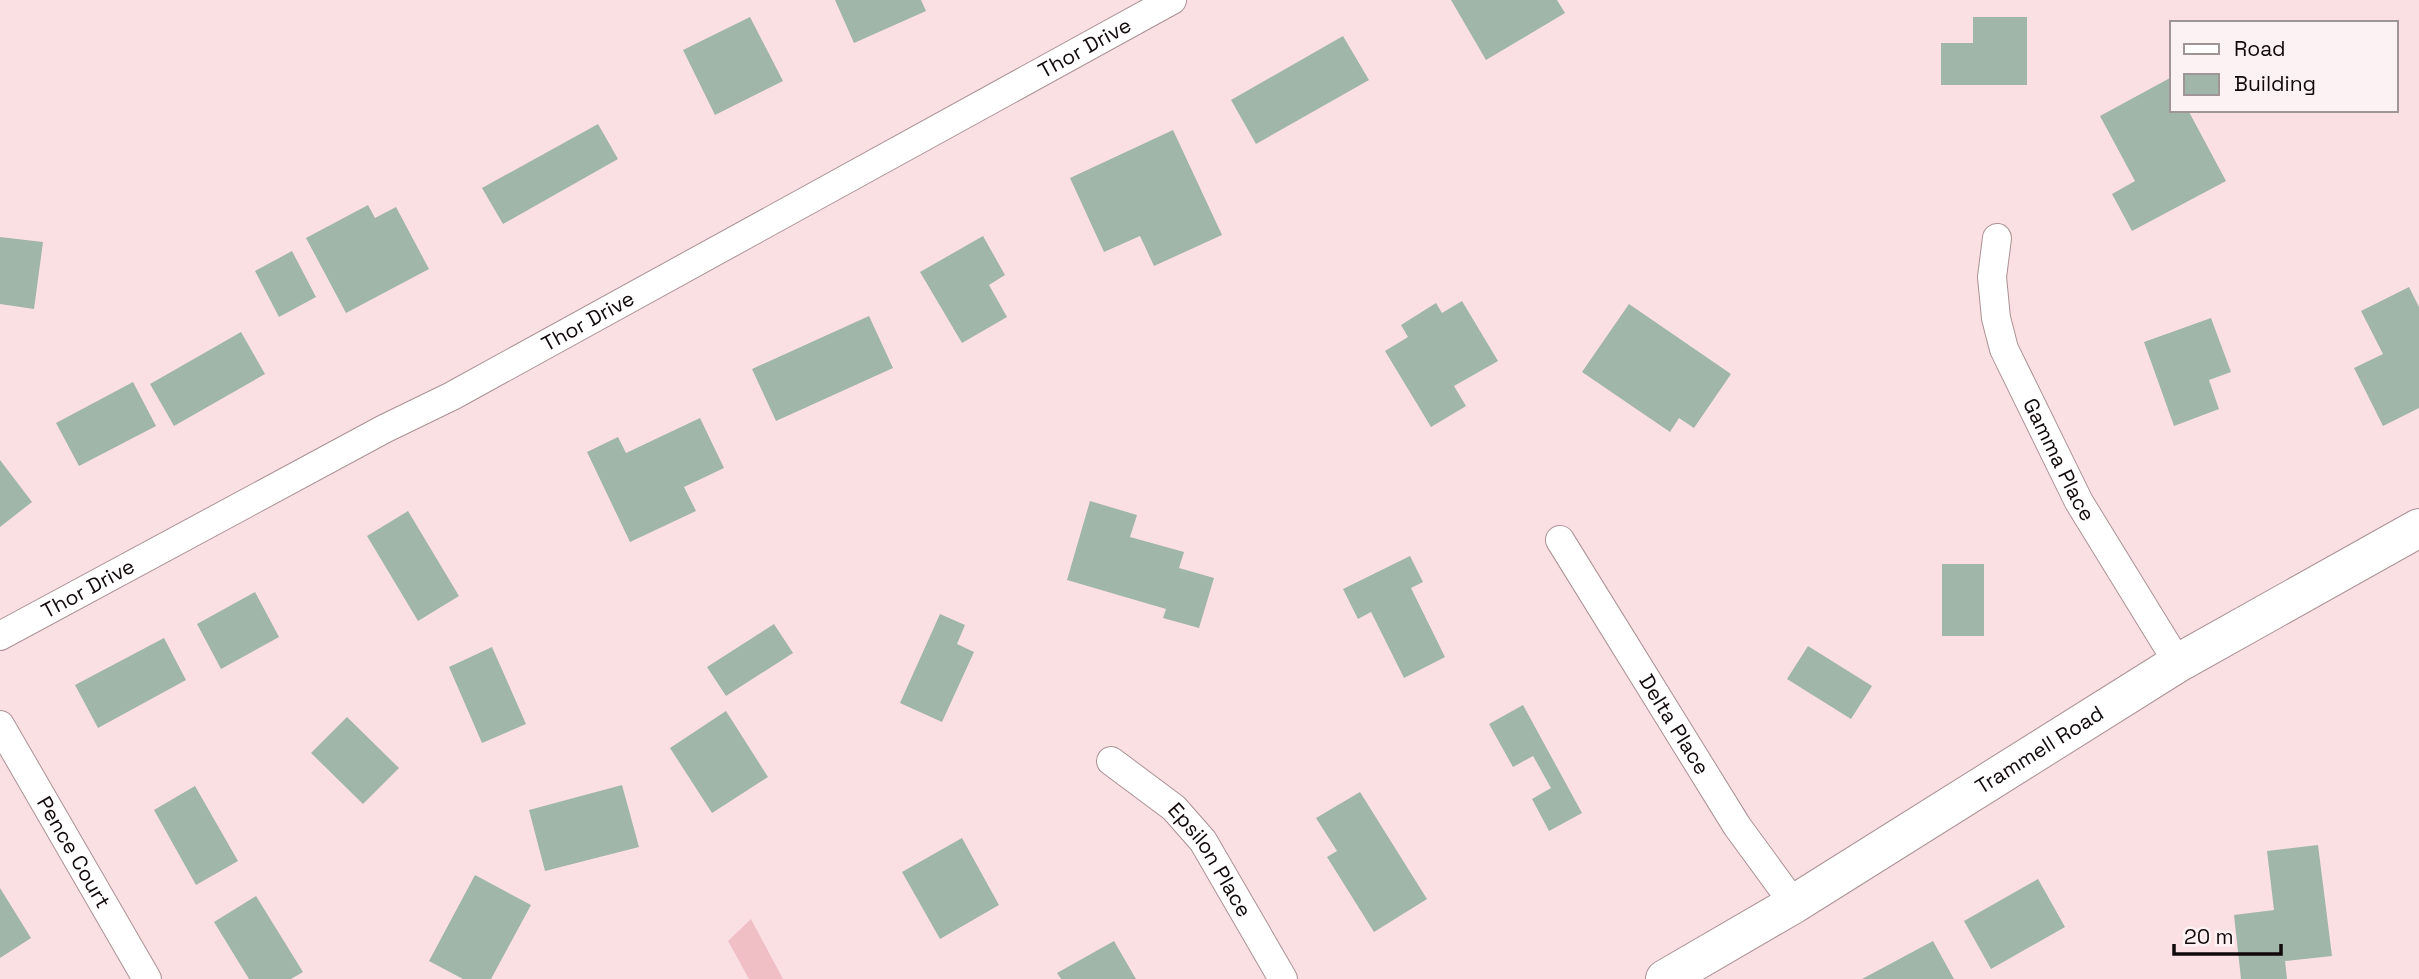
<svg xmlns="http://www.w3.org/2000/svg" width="2419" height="979" viewBox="0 0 2419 979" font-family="'Space Grotesk',sans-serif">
<rect width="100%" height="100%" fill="#fbe0e3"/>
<path fill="#efbfc5" d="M 751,919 L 783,979 L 749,979 L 728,941 Z"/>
<path fill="#a0b6a8" d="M 835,0 L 921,0 L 926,11 L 854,43 Z
M 1451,0 L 1557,0 L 1565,13 L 1486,60 Z
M 750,17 L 783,81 L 715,115 L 683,50 Z
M 1973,17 L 2027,17 L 2027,85 L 1941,85 L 1941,43 L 1973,43 Z
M 1343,36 L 1369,80 L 1256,144 L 1231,100 Z
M 2170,78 L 2172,110 L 2188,110 L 2226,181 L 2132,231 L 2112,194 L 2135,181 L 2100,116 Z
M 598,124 L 618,159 L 503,224 L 482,188 Z
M 1173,130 L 1222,235 L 1154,266 L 1140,236 L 1104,252 L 1070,178 Z
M 368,205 L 375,218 L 396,207 L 429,269 L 346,313 L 306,238 Z
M 983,236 L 1005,275 L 989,285 L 1007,317 L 962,343 L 920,272 Z
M 0,237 L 43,242 L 34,309 L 0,304 Z
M 292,251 L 316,297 L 279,317 L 255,271 Z
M 2409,287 L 2419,307 L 2419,408 L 2383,426 L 2354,368 L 2383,354 L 2361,311 Z
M 1462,301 L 1498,361 L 1454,386 L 1466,406 L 1431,427 L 1385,351 L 1408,337 L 1401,325 L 1436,303 L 1442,313 Z
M 1629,304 L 1731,374 L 1694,428 L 1679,418 L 1670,432 L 1582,372 Z
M 869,316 L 893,368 L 776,421 L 752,369 Z
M 2211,318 L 2231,372 L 2209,380 L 2219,409 L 2174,426 L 2144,342 Z
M 241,332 L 265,374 L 174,426 L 150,384 Z
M 133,382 L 156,426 L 79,466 L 56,423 Z
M 700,418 L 724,468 L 684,487 L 696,511 L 630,542 L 587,452 L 618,437 L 626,453 Z
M 0,460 L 32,502 L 0,527 Z
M 1090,501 L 1137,515 L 1130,537 L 1184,552 L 1179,568 L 1214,578 L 1199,628 L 1163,618 L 1166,609 L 1067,580 Z
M 408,511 L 459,596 L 418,621 L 367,536 Z
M 1410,556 L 1423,582 L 1411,588 L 1445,657 L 1404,678 L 1371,612 L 1358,619 L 1343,589 Z
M 1942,564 L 1984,564 L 1984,636 L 1942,636 Z
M 255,592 L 279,637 L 221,669 L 197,624 Z
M 940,614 L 965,625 L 957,644 L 974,652 L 942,722 L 900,703 Z
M 774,624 L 793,653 L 726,696 L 707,667 Z
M 164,638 L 186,680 L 98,728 L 75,685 Z
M 1808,646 L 1872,686 L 1851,719 L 1787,679 Z
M 492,647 L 526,724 L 482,743 L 449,667 Z
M 1523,705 L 1582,813 L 1549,831 L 1532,799 L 1551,788 L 1533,756 L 1513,767 L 1489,724 Z
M 726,711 L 768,777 L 712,813 L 670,748 Z
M 347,717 L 399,768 L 363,804 L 311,753 Z
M 622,785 L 639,847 L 545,871 L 529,810 Z
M 195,786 L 238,861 L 196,885 L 154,810 Z
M 1360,792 L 1427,899 L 1374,932 L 1327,857 L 1337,851 L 1316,818 Z
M 962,838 L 999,905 L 940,939 L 902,872 Z
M 2318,845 L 2332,956 L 2285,961 L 2287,979 L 2241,979 L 2234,915 L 2274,910 L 2267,851 Z
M 475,875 L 531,905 L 491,979 L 463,979 L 429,961 Z
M 2038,879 L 2065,927 L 1991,969 L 1964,921 Z
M 0,888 L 31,938 L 0,958 Z
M 256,896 L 303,972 L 291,979 L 249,979 L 214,922 Z
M 1114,941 L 1136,979 L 1061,979 L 1057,973 Z
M 1933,941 L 1954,979 L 1862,979 Z"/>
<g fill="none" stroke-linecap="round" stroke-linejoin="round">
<defs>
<g id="street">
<path id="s1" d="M 1997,238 L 1992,277 L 1996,318 L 2004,349 L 2079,502 L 2178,663"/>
<path id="s2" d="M 1560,540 L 1737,826 L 1794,904"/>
<path id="s3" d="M 0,636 L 384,429 L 452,396 L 1172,0"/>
<path id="s4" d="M 0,725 L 147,979"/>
<path id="s5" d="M 1111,761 L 1174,808 L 1203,841 L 1283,979"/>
</g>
<g id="secondary">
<path id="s6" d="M 1665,979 L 1794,904 L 2178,663 L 2419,528"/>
</g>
</defs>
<use href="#street" stroke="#aa9194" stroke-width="30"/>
<use href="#secondary" stroke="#aa9194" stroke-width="40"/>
<use href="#street" stroke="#fff" stroke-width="28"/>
<use href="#secondary" stroke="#fff" stroke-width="38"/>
</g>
<g text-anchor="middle" stroke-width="6" stroke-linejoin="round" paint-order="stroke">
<g font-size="21" fill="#11090a" stroke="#fdf2f3">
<text dy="7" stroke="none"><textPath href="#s3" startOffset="1234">Thor Drive</textPath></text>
<text dy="7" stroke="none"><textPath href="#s3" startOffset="667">Thor Drive</textPath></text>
<text dy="7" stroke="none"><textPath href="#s1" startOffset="236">Gamma Place</textPath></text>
<text dy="7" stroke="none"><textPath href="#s3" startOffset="100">Thor Drive</textPath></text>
<text dy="7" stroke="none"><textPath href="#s2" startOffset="217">Delta Place</textPath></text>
<text dy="7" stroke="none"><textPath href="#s6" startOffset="439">Trammell Road</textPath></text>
<text dy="7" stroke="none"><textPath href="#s4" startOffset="147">Pence Court</textPath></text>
<text dy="7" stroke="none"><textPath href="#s5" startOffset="142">Epsilon Place</textPath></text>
</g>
</g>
<rect x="2170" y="21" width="228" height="91" fill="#fdf2f3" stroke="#9f9596" stroke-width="2"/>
<rect x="2184" y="44" width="35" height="10" fill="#ffffff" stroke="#9f9596" stroke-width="2"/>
<text x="2234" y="56" font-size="21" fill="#11090a">Road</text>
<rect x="2184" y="74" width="35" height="21" fill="#a0b6a8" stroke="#9f9596" stroke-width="2"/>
<text x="2234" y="91" font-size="21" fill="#11090a">Building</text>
<path d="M2174 944v10h107v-10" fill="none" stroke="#11090a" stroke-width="3.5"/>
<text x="2184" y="944" font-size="21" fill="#11090a" stroke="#fdf2f3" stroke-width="5" paint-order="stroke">20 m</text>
</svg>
